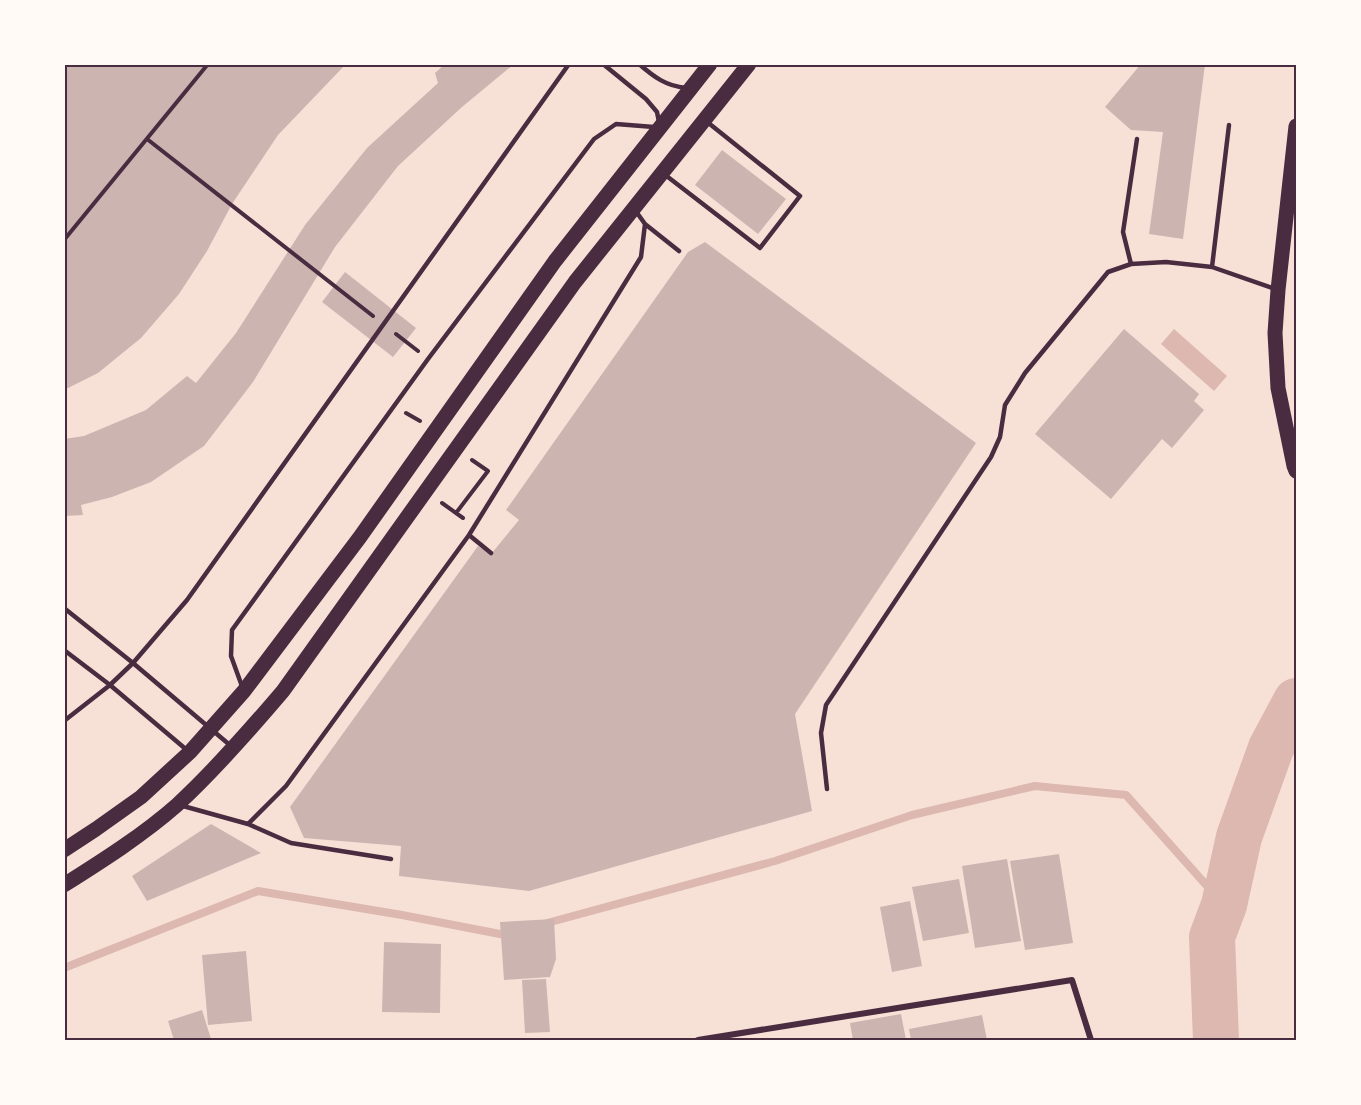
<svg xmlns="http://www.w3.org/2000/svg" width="1361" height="1105" viewBox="0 0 1361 1105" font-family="'IBM Plex Sans',sans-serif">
<rect width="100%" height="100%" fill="#f7e1d7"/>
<path fill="#dcb8b0" d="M 1174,329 L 1227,376 L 1214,391 L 1161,344 Z"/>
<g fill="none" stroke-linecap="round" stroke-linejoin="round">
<path stroke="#dcb8b0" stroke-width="8" d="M 547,923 L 775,861 L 912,815 L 1035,786 L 1126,795 L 1224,905
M 64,968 L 258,891 L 402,915 L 505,935 L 509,933"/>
<path stroke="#dcb8b0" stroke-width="46" d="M 1216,1040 L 1212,937 L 1224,905 L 1239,837 L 1271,748 L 1296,701"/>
</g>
<path fill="#ccb4b1" d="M 64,64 L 346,64 L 278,135 L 232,204 L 207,251 L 179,294 L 141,338 L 98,373 L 64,390 Z
M 445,64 L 514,64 L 462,107 L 398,166 L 335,247 L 253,382 L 204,446 L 151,482 L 112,497 L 81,505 L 83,515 L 64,516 L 64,439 L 84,436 L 146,410 L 187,376 L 196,383 L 236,333 L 305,225 L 367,148 L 438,83 L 435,73 Z
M 1141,64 L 1205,64 L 1183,239 L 1149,234 L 1163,132 L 1131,130 L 1105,107 Z
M 722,150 L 786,199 L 758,234 L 695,185 Z
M 705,242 L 976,443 L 795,714 L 812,811 L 529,891 L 399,876 L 401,846 L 304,838 L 290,807 L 478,546 L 491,554 L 519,520 L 506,510 L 688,252 Z
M 345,272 L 416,328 L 393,357 L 322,302 Z
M 1124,329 L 1199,394 L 1194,401 L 1204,410 L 1172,448 L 1162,439 L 1111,499 L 1035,434 Z
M 211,824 L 261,853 L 147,901 L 132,876 Z
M 1059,854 L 1073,943 L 1025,950 L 1010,861 Z
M 1007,859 L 1021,941 L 975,948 L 962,866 Z
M 959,879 L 969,933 L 923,941 L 912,887 Z
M 910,901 L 922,966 L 892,972 L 880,907 Z
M 554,919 L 556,959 L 550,977 L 504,980 L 500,922 Z
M 384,942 L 441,944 L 440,1013 L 382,1012 Z
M 246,951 L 252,1021 L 208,1025 L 202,955 Z
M 546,979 L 550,1032 L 525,1033 L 522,980 Z
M 202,1010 L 211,1039 L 208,1040 L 174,1040 L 168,1021 Z
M 901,1014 L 906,1040 L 853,1040 L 850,1023 Z
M 982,1015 L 987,1040 L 911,1040 L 909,1029 Z"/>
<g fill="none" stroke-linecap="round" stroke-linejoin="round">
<path stroke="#4a2c40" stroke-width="4" d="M 147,139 L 373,316
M 64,240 L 208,64
M 396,334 L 418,351
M 406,413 L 420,421
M 442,503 L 463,518
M 456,513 L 488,471 L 472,460"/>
<path stroke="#4a2c40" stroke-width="4.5" d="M 603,64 L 646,99 L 657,112 L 659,122
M 639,64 C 654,77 666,86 686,88
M 664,174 L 760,248 L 800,196 L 706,121
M 645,224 L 679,251
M 1131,264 L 1123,232 L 1137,139
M 1212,267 L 1229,125
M 469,535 L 491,553
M 64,608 L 133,663 L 231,746
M 64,650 L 110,685 L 188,751
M 243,689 L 231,656 L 232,630 L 428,359 L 594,139 L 616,124 L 654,127
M 64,721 L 110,685 L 133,663 L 187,600 L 569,64
M 827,789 L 821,733 L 826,705 L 991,457 L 1000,437 L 1005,405 L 1025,373 L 1108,272 L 1131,264 L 1166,262 L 1212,267 L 1275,289
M 183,806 L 248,824 L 291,843 L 391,859
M 248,824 L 286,786 L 469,535 L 641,257 L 645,224 L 635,210"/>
<path stroke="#4a2c40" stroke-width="6" d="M 698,1040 L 1072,980 L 1091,1040"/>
<path stroke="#4a2c40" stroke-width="15" d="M 1296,126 L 1278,290 L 1275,333 L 1278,388 L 1294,466 L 1296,471
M 64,850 L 96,829 L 141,797 L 190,752 L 244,691 L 360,537 L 555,261 L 710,64
M 64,885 C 102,861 143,835 177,805 C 215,770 249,731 283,691 L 575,282 L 749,64"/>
</g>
<rect width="1361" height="1105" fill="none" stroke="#fffaf5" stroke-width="132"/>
<rect x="66" y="66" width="1229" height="973" fill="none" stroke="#4a2c40" stroke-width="2"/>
</svg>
